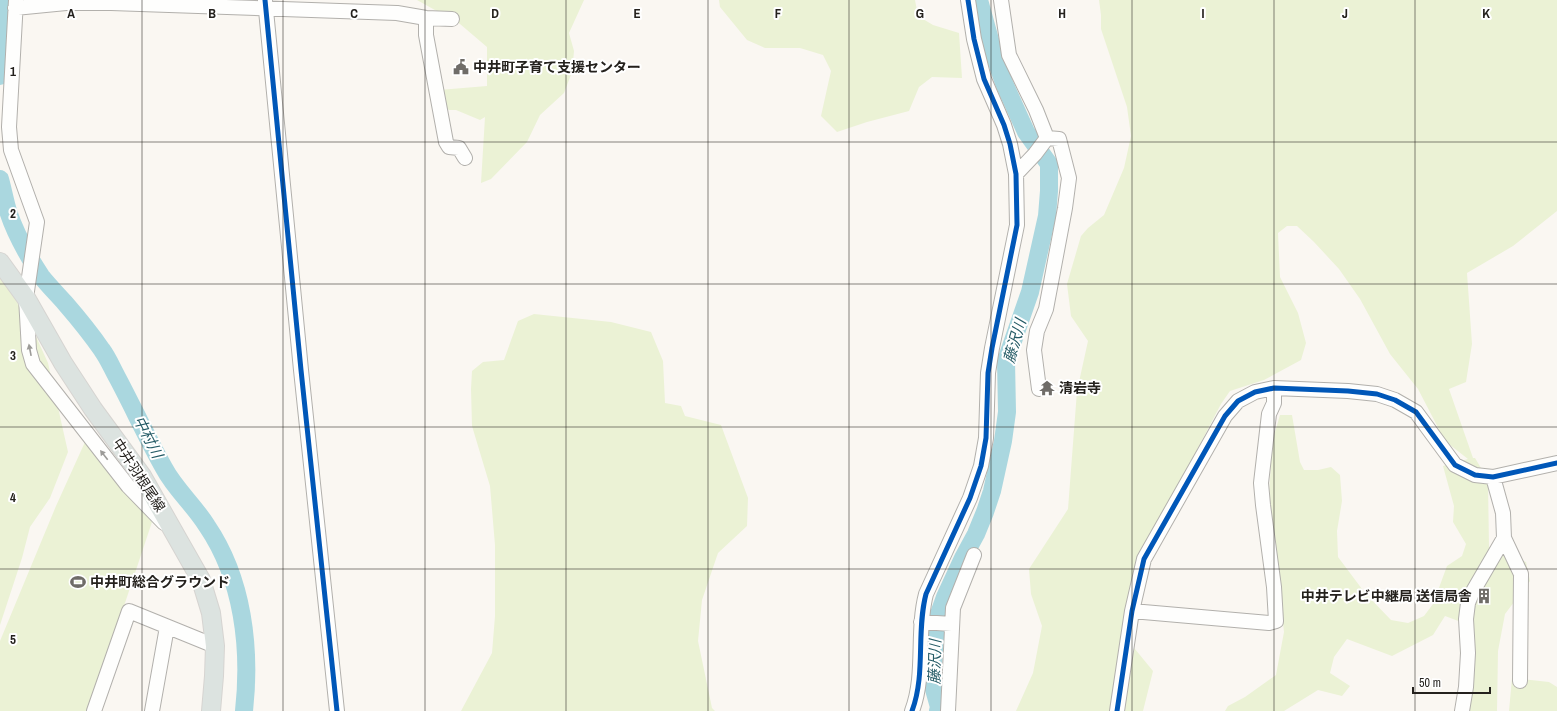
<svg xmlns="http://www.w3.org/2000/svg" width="1557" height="711" viewBox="0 0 1557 711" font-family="'Archivo Narrow','Noto Sans JP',sans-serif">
<rect width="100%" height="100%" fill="#faf7f2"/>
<path fill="#ebf2d5" d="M 417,0 L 584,0 L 569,33 L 574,51 L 572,72 L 564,93 L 540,115 L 527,142 L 491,179 L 481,183 L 485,117 L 480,120 L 456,110 L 449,110 L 444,106 L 439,90 L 487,86 L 487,47 L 460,24 Z
M 719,0 L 915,0 L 918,16 L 933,25 L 959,33 L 962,78 L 932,77 L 919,87 L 909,111 L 867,122 L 837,132 L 821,116 L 831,71 L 823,55 L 800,48 L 765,48 L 747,40 L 720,7 Z
M 1099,0 L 1557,0 L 1557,211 L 1513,246 L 1467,273 L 1472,344 L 1466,382 L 1449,389 L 1473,458 L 1475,458 L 1484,473 L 1488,483 L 1489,547 L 1526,562 L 1530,581 L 1505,614 L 1498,651 L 1497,711 L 1466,711 L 1461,622 L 1445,616 L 1433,635 L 1392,656 L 1347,639 L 1334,657 L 1330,673 L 1350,686 L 1342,696 L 1318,690 L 1284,711 L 1225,711 L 1228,706 L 1245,697 L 1276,675 L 1284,632 L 1269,497 L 1272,442 L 1280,415 L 1292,415 L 1300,462 L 1304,470 L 1318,470 L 1331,467 L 1340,475 L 1342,501 L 1337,531 L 1338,557 L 1365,593 L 1391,620 L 1408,623 L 1424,616 L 1433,604 L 1447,566 L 1462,556 L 1466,544 L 1453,522 L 1454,506 L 1443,466 L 1468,459 L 1445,441 L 1418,389 L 1390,354 L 1360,299 L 1339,269 L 1314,242 L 1297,226 L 1287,226 L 1278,233 L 1280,277 L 1298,313 L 1306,343 L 1301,360 L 1264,380 L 1230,391 L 1221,404 L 1135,568 L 1121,632 L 1153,671 L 1143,711 L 1016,711 L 1033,673 L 1042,626 L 1031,594 L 1029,569 L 1068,509 L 1077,391 L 1088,341 L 1071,316 L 1067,284 L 1081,236 L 1088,228 L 1104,215 L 1124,168 L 1131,136 L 1127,107 L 1101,29 L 1101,15 Z
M 0,257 L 48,363 L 68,452 L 50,498 L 30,527 L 22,558 L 0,625 Z
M 534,314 L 611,322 L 651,332 L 663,361 L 665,403 L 681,406 L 685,416 L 721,425 L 748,498 L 747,526 L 718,553 L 702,600 L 698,641 L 712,708 L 715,711 L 461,711 L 492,653 L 495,616 L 495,545 L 490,486 L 472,426 L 471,389 L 472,371 L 483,362 L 504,360 L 518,321 Z
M 85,442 L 152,522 L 89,711 L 0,711 L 0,641 L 56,506 Z
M 1512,678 L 1549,682 L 1557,687 L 1557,711 L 1509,711 Z"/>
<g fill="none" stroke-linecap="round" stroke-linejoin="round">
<path stroke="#aad7df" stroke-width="18" d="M 0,76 L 4,25 L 4,0
M 0,179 C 3,190 5,201 8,211 C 15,233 28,256 41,276 C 48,285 57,294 65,303 C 78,318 91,334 102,350 C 108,358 112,368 117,377 C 133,407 147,438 164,468 C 175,489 194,505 207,526 C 243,579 251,648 244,711
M 938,711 L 939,707 L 932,682 L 936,622 L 945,597 L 963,558 L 976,534 L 985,512 L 992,491 L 1003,441 L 1007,412 L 1006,361 L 1030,292 L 1047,216 L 1049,191 L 1049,164 L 1026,132 L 1004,83 L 993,51 L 979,0"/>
<defs>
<path id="minor" d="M 16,0 L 9,127 L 11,150 L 37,222 L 26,298 L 29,350 L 33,364 L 128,486 L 164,523
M 265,0 L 301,370 L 337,711
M 1001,0 L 1009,55 L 1036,110 L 1047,138
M 15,8 L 66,3 L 111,3 L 397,13 L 426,18 L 452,19
M 426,18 L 426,35 L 446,142 L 449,147 L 459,148 L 465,158
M 1016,174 L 1035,154 L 1047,138
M 1039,389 L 1034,350 L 1037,331 L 1046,309 L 1065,208 L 1069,178 L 1059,139 L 1047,138
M 1493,477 L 1503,513 L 1504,538 L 1521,574 L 1520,681
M 1132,611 L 1269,623 L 1276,621 L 1274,587 L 1263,505 L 1261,483 L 1269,414 L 1274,403 L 1274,388
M 921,622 L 952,624
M 94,711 L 129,611 L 215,646
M 152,711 L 167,627
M 912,711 C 926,674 916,632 926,594 L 970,498 L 981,466 L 986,438 L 988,373 L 992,348 L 1017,225 L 1016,174 L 1010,144 L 1004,125 L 984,79 L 974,39 L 968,0
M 948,711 L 953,608 L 974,555
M 1117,711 L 1132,611 L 1144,559 L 1225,416 L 1238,401 L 1255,392 L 1274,388 L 1348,391 L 1377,394 L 1395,400 L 1416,412 L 1455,465 L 1475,475 L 1493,477 L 1557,463
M 1462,711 L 1466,687 L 1468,653 L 1466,619 L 1468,603 L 1472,593 L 1504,538"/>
<path id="major" d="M 0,262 L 26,298 L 63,363 L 93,409 L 142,476 L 201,580 L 211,613 L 215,646 L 214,676 L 211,711"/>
</defs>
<use href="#minor" stroke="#b2b0ac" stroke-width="16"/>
<use href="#major" stroke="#d6d4d1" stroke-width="20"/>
<use href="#minor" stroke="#fefefd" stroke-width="14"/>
<use href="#major" stroke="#dce3e0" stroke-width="18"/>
<defs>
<path id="cycleway" d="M 265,0 L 301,370 L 337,711
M 912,711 C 926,674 916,632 926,594 L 970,498 L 981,466 L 986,438 L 988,373 L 992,348 L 1017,225 L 1016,174 L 1010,144 L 1004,125 L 984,79 L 974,39 L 968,0
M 1117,711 L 1132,611 L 1144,559 L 1225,416 L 1238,401 L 1255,392 L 1274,388 L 1348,391 L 1377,394 L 1395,400 L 1416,412 L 1455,465 L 1475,475 L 1493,477 L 1557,463"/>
</defs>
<use href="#cycleway" stroke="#fff" stroke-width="8"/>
<use href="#cycleway" stroke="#0057b8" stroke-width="5"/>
</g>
<defs><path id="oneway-solid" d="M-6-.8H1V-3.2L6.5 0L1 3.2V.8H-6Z"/></defs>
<g fill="#9c9b98">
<use href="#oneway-solid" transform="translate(30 350) rotate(-101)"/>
<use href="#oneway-solid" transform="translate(104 455) rotate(-128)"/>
</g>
<path fill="none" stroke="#24211d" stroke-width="1" stroke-opacity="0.55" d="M 142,0 L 142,711M 283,0 L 283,711M 425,0 L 425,711M 566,0 L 566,711M 708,0 L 708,711M 849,0 L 849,711M 991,0 L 991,711M 1132,0 L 1132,711M 1274,0 L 1274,711M 1415,0 L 1415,711M 0,142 L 1557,142M 0,284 L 1557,284M 0,427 L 1557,427M 0,569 L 1557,569"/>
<defs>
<symbol id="civic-bare" viewBox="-9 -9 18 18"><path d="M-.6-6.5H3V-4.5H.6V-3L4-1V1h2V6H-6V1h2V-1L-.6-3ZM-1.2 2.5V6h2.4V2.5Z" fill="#6f6c68" stroke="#fff" stroke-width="2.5" paint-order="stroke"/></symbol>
<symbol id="temple-bare" viewBox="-9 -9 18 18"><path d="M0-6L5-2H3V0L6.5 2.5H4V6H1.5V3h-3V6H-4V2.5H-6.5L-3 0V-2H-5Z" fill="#6f6c68" stroke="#fff" stroke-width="2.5" paint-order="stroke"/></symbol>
<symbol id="stadium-bare" viewBox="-9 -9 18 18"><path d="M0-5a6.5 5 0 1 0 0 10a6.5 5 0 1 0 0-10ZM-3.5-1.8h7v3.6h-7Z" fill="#6f6c68" stroke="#fff" stroke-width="2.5" paint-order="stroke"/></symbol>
<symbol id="building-bare" viewBox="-9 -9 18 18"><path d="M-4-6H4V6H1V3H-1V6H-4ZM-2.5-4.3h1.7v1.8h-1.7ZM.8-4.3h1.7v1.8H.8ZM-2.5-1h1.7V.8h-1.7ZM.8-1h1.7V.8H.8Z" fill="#6f6c68" stroke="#fff" stroke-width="2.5" paint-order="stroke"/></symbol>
</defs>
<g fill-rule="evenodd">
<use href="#civic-bare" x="450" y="56" width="22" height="22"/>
<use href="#temple-bare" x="1036" y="377" width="22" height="22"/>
<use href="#stadium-bare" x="67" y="571" width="22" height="22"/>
<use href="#building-bare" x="1473" y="585" width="22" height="22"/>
</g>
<g text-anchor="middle" stroke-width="4" stroke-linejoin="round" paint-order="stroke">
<g font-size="14" font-weight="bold" fill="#24211d" stroke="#fff" text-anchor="start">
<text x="473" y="72">中井町子育て支援センター</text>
<text x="1059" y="393">清岩寺</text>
<text x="90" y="587">中井町総合グラウンド</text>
<text x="1472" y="601" text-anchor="end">中井テレビ中継局 送信局舎</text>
</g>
<g font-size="14" fill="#24211d" stroke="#fff">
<text transform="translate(139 475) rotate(57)" y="5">中井羽根尾線</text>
</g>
<g font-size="15" font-style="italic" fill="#255b66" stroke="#fff">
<text transform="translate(1015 341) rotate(-74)" y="5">藤沢川</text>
<text transform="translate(148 437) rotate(63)" y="5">中村川</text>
<text transform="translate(935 662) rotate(-89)" y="5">藤沢川</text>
</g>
</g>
<g font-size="13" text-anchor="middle" font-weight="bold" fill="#24211d" stroke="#fff" stroke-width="4" stroke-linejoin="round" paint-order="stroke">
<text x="71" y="18">A</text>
<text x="212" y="18">B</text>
<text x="354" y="18">C</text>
<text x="495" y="18">D</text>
<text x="637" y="18">E</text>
<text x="778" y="18">F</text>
<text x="920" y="18">G</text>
<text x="1062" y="18">H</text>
<text x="1203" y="18">I</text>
<text x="1345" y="18">J</text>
<text x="1486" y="18">K</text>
<text x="13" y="76">1</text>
<text x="13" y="218">2</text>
<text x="13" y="360">3</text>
<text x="13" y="502">4</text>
<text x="13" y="644">5</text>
</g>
<path d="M1413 687v6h77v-6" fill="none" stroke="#24211d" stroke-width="2"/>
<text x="1419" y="687" font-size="12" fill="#24211d" stroke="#ffffff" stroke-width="3" paint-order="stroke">50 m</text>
</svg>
